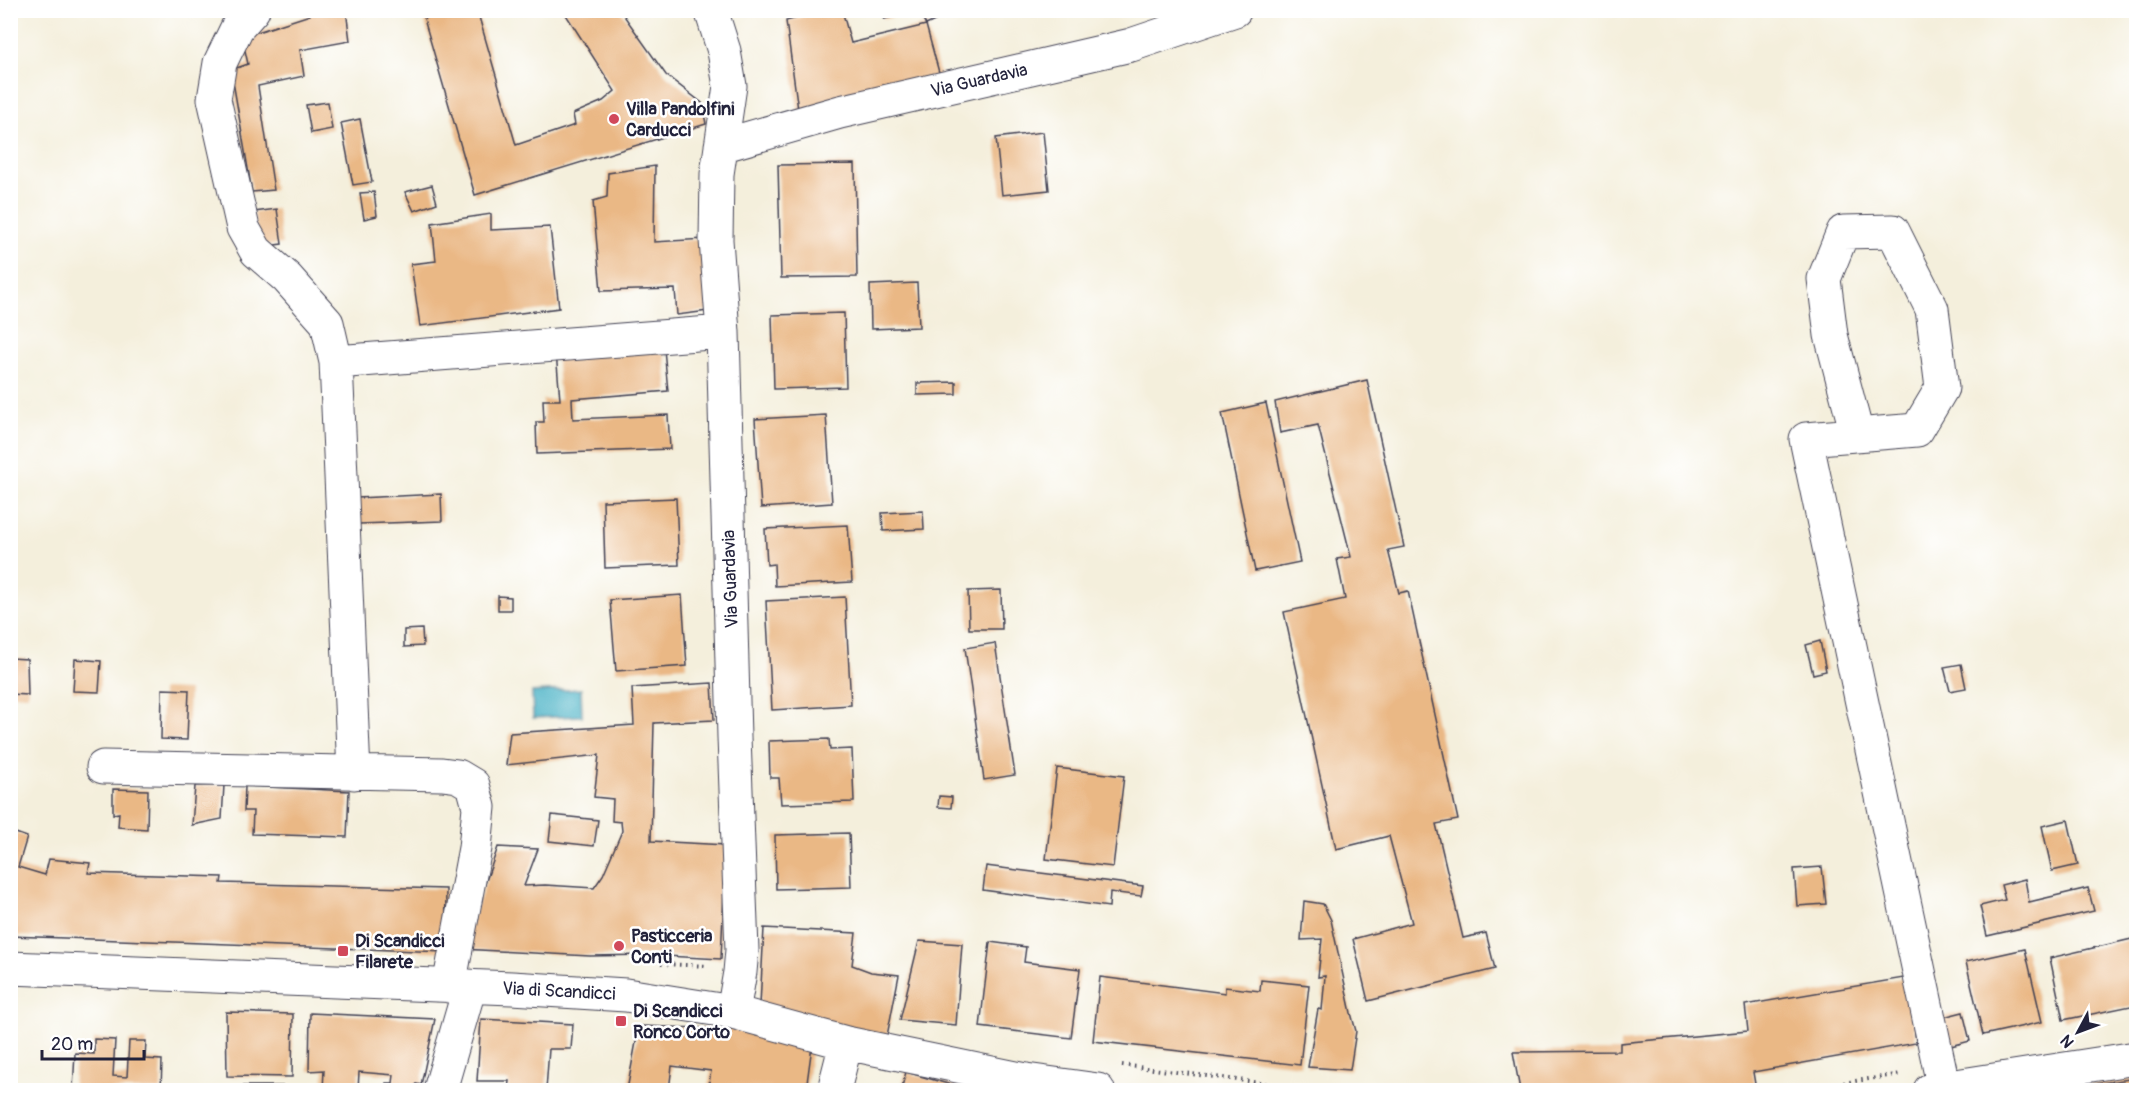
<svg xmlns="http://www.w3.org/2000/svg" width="2147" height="1101" viewBox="0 0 2147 1101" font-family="Pangolin,sans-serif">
<rect width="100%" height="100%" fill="#fff"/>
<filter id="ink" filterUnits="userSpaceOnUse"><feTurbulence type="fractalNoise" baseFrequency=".0167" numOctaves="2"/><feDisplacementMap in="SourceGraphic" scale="12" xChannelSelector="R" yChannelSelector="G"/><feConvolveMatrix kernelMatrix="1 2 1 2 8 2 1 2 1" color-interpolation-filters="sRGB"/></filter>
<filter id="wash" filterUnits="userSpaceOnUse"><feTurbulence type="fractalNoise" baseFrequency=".008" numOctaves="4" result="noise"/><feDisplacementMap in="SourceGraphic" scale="24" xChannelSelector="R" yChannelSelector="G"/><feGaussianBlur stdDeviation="1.35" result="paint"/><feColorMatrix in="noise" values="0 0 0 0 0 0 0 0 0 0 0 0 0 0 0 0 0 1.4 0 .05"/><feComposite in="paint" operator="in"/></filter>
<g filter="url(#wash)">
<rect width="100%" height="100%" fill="#f4efdc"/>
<path fill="#47b1c5" stroke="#346a80" stroke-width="1.5" d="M 581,689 L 582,716 L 533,718 L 532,692 Z"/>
<g id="blocks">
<path fill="#eab885" d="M 310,10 L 346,10 L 350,41 L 300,50 L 304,76 L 258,86 L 274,190 L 252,192 L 231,70 L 248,64 L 242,37 L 310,15 Z
M 437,10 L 477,10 L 516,145 L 575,125 L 573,114 L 603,101 L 615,91 L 563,10 L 620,10 L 666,75 L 702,103 L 706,124 L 475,195 L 424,19 L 438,12 Z
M 827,10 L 842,10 L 851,43 L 926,25 L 918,10 L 940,10 L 941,18 L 926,25 L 940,76 L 799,117 L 786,21 Z
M 881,10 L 917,10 L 917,11 L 884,19 Z
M 328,102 L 332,129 L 311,133 L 306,105 Z
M 360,119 L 372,182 L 353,185 L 341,123 Z
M 1043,132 L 1049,190 L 1002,195 L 996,138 Z
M 855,164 L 857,277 L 781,278 L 778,165 Z
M 655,166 L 654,242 L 705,239 L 708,311 L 677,315 L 675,289 L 601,291 L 593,201 L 607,197 L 608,173 Z
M 432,185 L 437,203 L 414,211 L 405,192 Z
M 374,192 L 377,216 L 364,219 L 360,193 Z
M 277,209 L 282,244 L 259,247 L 254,212 Z
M 491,214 L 491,230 L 550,227 L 559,308 L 420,326 L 411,264 L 436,261 L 432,223 Z
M 917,283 L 919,327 L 871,329 L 870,285 Z
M 844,313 L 846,387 L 774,389 L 772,315 Z
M 664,349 L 668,391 L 572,399 L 573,419 L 668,415 L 670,449 L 537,454 L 536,422 L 544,422 L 543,400 L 560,400 L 556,352 Z
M 1367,380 L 1404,547 L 1388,550 L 1399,593 L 1408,591 L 1458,820 L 1436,824 L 1463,938 L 1486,933 L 1495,969 L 1368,1001 L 1353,939 L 1412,923 L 1389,836 L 1336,849 L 1284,612 L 1345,599 L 1337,559 L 1351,557 L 1318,425 L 1280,433 L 1275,402 Z
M 956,382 L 956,394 L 917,395 L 917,383 Z
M 1266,403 L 1300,562 L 1255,571 L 1222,413 Z
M 826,415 L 832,503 L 761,508 L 755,419 Z
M 441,494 L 442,521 L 359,524 L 357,498 Z
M 676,498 L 679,565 L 605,568 L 603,501 Z
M 923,511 L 924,529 L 883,531 L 882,513 Z
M 848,525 L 852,582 L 775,586 L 774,564 L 767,565 L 765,529 Z
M 1001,590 L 1002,629 L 969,629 L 968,591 Z
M 682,595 L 687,666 L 616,671 L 610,600 Z
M 498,596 L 511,597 L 511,610 L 498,610 Z
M 845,597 L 851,705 L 772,710 L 766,601 Z
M 422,629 L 423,646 L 404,647 L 404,630 Z
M 1820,641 L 1826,671 L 1813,674 L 1806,645 Z
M 995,643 L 1015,775 L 984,780 L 965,648 Z
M 10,658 L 27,659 L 28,695 L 10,694 Z
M 75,659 L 101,661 L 99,692 L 73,691 Z
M 1961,664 L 1966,688 L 1950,691 L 1944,667 Z
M 712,683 L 714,720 L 654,723 L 651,841 L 726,845 L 721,959 L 647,955 L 590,956 L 462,949 L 498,847 L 538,849 L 524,886 L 545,885 L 594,888 L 603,875 L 622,831 L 621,822 L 612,821 L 613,799 L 594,797 L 599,755 L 506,765 L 510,733 L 634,725 L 632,688 Z
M 162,689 L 189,690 L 187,740 L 161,739 Z
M 829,739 L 830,750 L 852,749 L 854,802 L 781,804 L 779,778 L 770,778 L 769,741 Z
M 1057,768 L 1124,776 L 1113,867 L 1046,859 Z
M 224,785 L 222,819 L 192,825 L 195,786 Z
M 245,786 L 349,791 L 347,837 L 252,834 L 253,811 L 244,811 Z
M 113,789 L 148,790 L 147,829 L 118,827 L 119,813 L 113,814 Z
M 939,796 L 952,797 L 951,808 L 938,807 Z
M 552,815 L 598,820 L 594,846 L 549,841 Z
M 2068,820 L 2078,865 L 2052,871 L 2042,826 Z
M 10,831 L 27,837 L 18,867 L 45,875 L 49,859 L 90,863 L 88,873 L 222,877 L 221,883 L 446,889 L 445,952 L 10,936 Z
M 849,833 L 851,887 L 776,889 L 775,835 Z
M 986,866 L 1143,886 L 1141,896 L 1110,892 L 1109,907 L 983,890 Z
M 1822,867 L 1826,904 L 1797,906 L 1794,869 Z
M 2025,879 L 2029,902 L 2088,888 L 2094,911 L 1987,936 L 1980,906 L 2005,900 L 2001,885 Z
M 1304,901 L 1323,904 L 1331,920 L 1351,1013 L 1356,1031 L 1350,1070 L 1308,1067 L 1318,1009 L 1322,1010 L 1325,976 L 1318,977 L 1322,939 L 1301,940 Z
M 764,928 L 856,933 L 852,965 L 871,972 L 899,975 L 887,1036 L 858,1031 L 760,1005 Z
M 2136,938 L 2136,1005 L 2063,1020 L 2050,958 Z
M 919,941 L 962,944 L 956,1025 L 900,1020 Z
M 990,942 L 1026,947 L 1024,962 L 1080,969 L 1071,1038 L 980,1027 Z
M 2025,949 L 2042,1022 L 1983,1035 L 1966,962 Z
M 1100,977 L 1225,993 L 1225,987 L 1260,991 L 1261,980 L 1309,985 L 1300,1065 L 1093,1041 Z
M 1909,977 L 1916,1043 L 1753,1072 L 1756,1090 L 1520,1090 L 1513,1052 L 1620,1051 L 1620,1043 L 1748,1031 L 1745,1005 Z
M 226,1012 L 293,1014 L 292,1077 L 227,1076 Z
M 1963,1012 L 1970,1041 L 1951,1046 L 1943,1017 Z
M 310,1013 L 435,1019 L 421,1085 L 416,1084 L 415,1090 L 386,1090 L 386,1083 L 393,1083 L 394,1075 L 359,1072 L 358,1090 L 323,1090 L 324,1070 L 309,1071 Z
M 481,1019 L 573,1024 L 571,1049 L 549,1049 L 546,1090 L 508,1090 L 509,1081 L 477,1081 Z
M 639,1026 L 732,1029 L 812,1046 L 806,1090 L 708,1090 L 711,1071 L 672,1066 L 669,1090 L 627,1090 Z
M 94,1039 L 115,1040 L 113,1076 L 127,1077 L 129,1041 L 146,1041 L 145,1059 L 162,1060 L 161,1090 L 73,1090 L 75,1053 L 94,1054 Z
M 906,1072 L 969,1090 L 901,1090 Z
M 2136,1078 L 2136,1090 L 2061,1090 L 2061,1089 Z
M 227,1086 L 286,1086 L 286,1090 L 226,1090 Z"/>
</g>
</g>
<g filter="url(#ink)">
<use href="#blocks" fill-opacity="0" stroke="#424153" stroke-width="1.5"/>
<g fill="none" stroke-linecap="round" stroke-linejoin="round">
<defs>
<path id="minor" d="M 253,10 L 237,28 L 220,63 L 214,99 L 243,228 L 256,251 L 287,278 L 327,323 L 336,362 L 354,773
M 711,10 L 724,51 L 730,86 L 717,174 L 716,240 L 723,332 L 734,737 L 742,950 L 740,972 L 733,1012
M 721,146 L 840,112 L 1131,45 L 1235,10
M 336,362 L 723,332
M 1857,434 L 1831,335 L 1824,279 L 1843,232 L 1893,231 L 1932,309 L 1942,388 L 1917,430 L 1806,439 L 1944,1089
M 103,767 L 442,774 L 458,776 L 473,785 L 479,807 L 475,848 L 449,986
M 10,968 L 512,988 L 626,995 L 733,1012 L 846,1043 L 1026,1080 L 1098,1090
M 440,1090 L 470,986
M 834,1090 L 846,1043
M 1930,1090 L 2136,1058"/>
</defs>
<use href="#minor" stroke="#424153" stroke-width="35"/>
<path stroke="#424153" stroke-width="4" stroke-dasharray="1.5 4.5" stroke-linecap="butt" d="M 661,964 L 708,966
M 1122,1065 L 1315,1090
M 1796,1090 L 1902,1074"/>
<use href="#minor" stroke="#fff" stroke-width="33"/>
</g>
</g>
<g fill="#d1495b" stroke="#fff" stroke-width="2">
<circle cx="614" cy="119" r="6"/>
<circle cx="619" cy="946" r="6"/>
<rect x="337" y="945" width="12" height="12" rx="3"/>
<rect x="615" y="1015" width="12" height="12" rx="3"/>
</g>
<g text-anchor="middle" stroke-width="5" stroke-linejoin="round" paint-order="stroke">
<g font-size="18" fill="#22223b" stroke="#fff">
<text transform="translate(979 80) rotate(-13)" y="6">Via Guardavia</text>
<text transform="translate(730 579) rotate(-92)" y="6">Via Guardavia</text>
<text transform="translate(559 991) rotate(3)" y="6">Via di Scandicci</text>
</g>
<g font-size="18" font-weight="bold" fill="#22223b" stroke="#fff" text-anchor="start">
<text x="626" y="115">Villa Pandolfini<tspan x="626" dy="21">Carducci</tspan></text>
<text x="631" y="942">Pasticceria<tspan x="631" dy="21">Conti</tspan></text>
<text x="355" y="947">Di Scandicci<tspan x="355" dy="21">Filarete</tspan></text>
<text x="633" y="1017">Di Scandicci<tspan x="633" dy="21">Ronco Corto</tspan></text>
</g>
</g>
<rect width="2147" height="1101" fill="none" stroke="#fff" stroke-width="36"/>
<g transform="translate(2078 1032) rotate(229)" stroke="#ffffff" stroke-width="4.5" paint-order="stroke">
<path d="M0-4.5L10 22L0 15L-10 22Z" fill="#22223b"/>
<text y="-9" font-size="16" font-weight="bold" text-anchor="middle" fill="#22223b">N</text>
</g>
<path d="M42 1050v9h102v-9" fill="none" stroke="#22223b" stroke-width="3"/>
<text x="51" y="1050" font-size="18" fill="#22223b" stroke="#ffffff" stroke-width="4.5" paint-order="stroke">20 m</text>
</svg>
